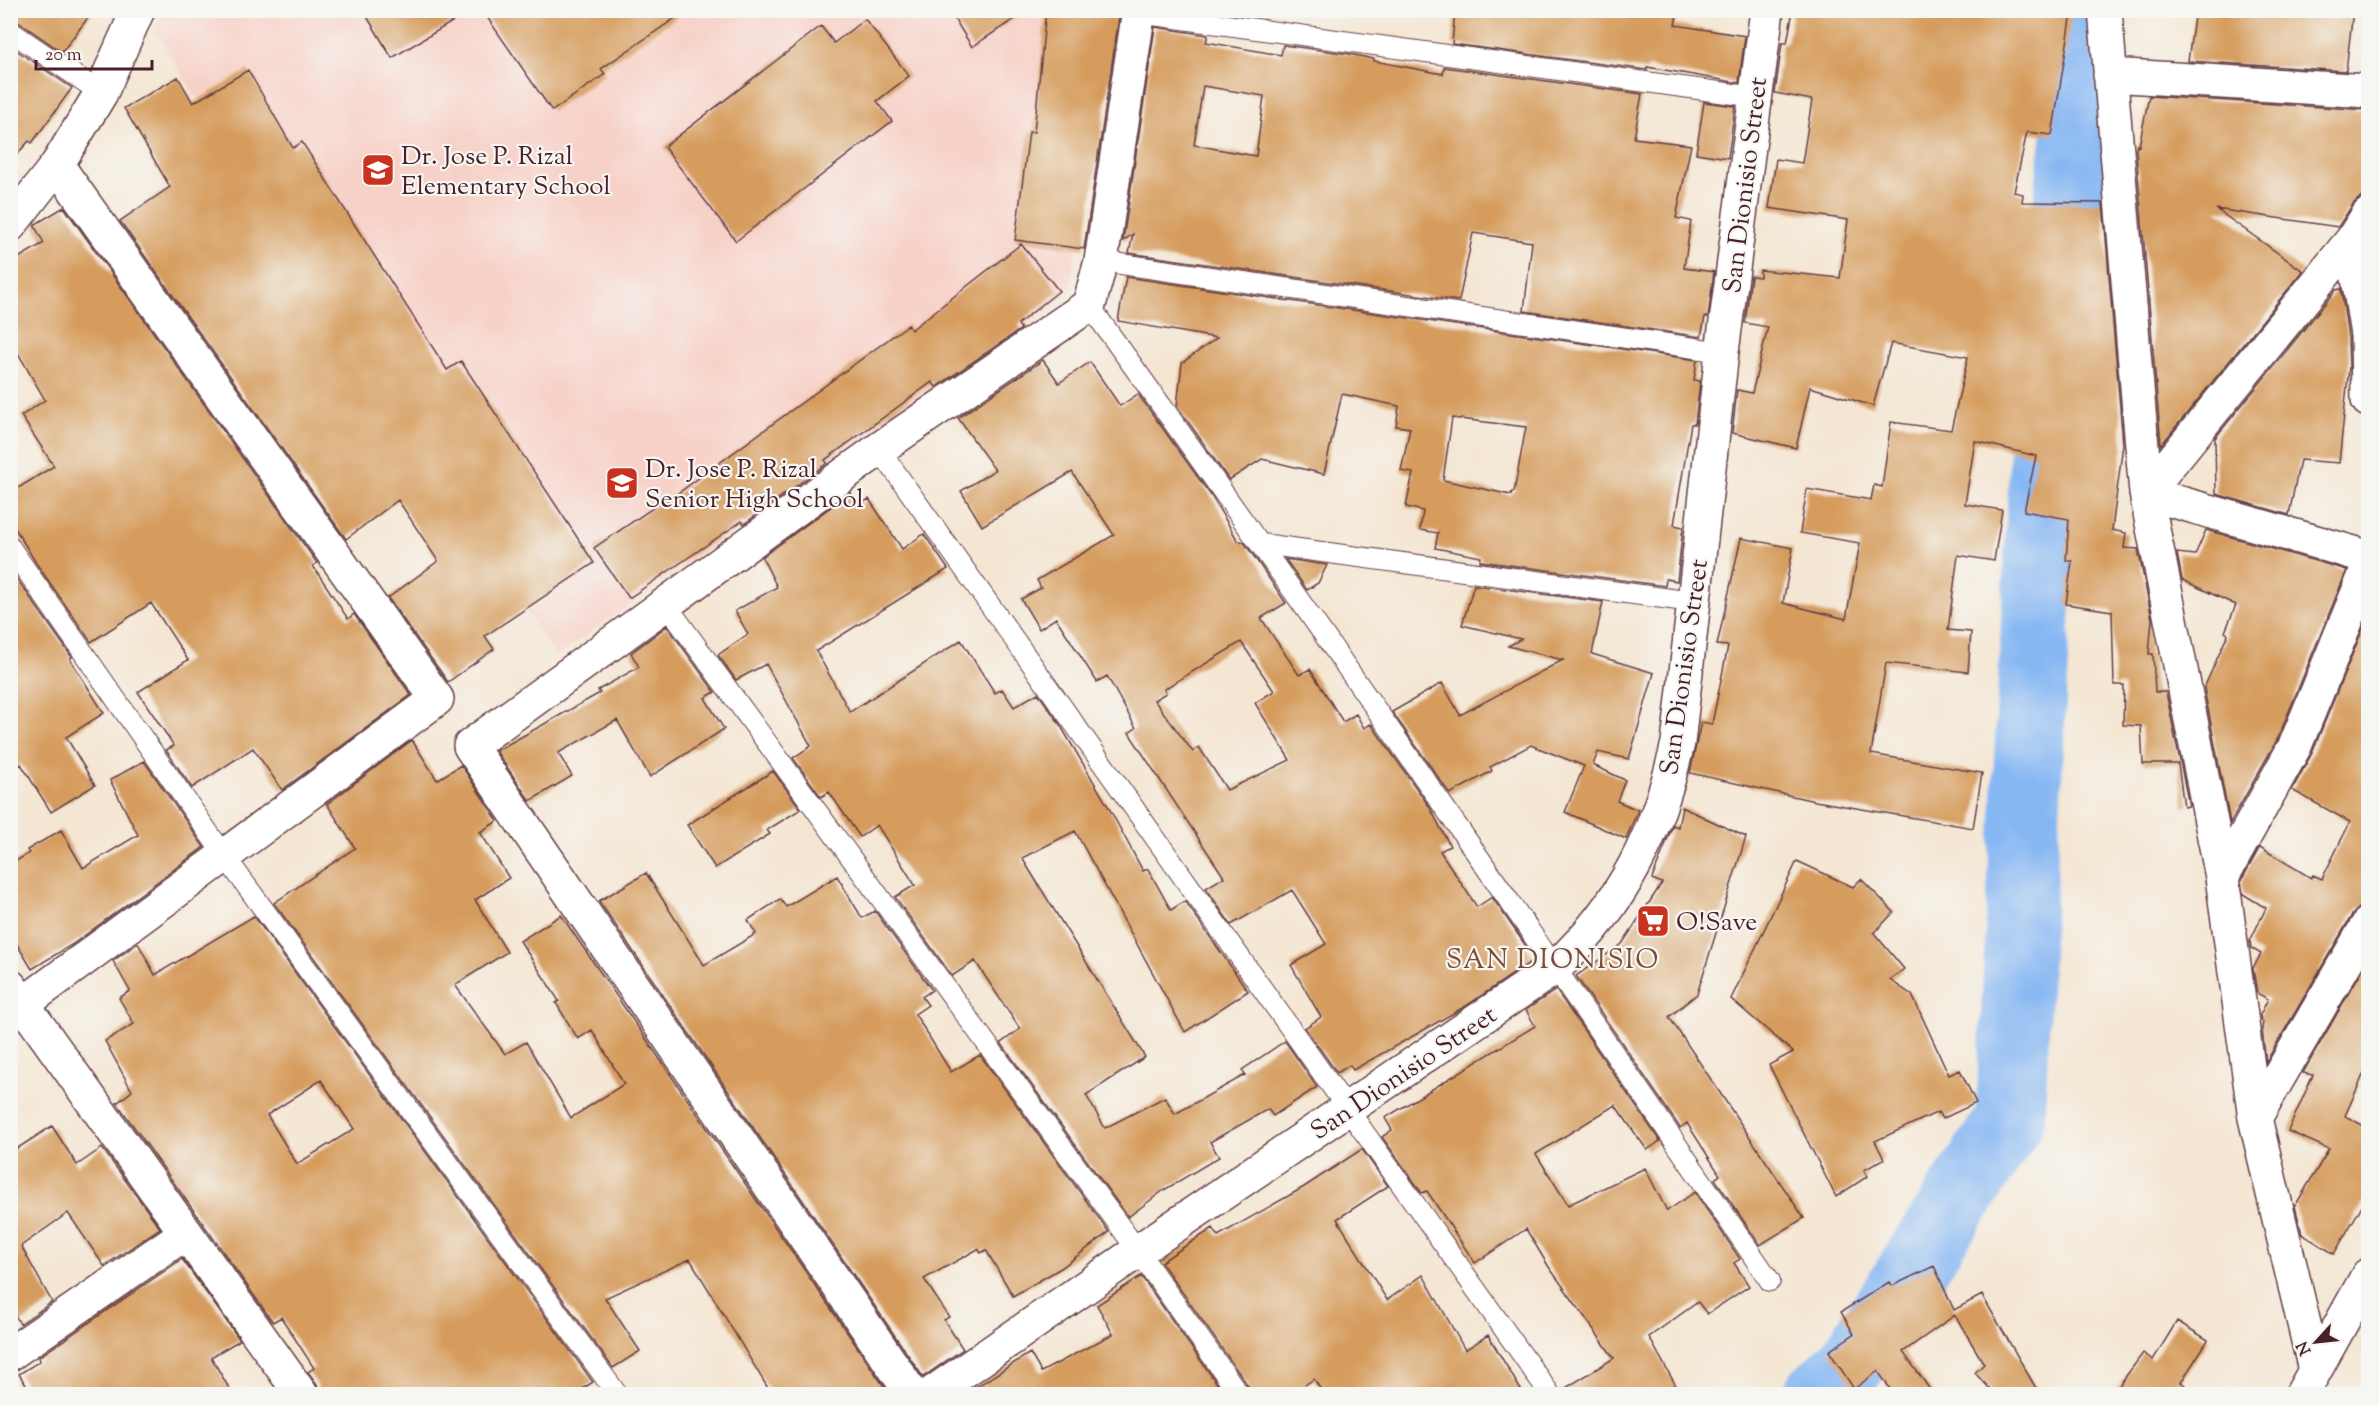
<svg xmlns="http://www.w3.org/2000/svg" width="2379" height="1405" viewBox="0 0 2379 1405" font-family="'Sorts Mill Goudy',serif">
<rect width="100%" height="100%" fill="#f6f6f2"/>
<filter id="ink" filterUnits="userSpaceOnUse"><feTurbulence type="fractalNoise" baseFrequency=".0167" numOctaves="2"/><feDisplacementMap in="SourceGraphic" scale="12" xChannelSelector="R" yChannelSelector="G"/><feConvolveMatrix kernelMatrix="1 2 1 2 8 2 1 2 1" color-interpolation-filters="sRGB"/></filter>
<filter id="wash" filterUnits="userSpaceOnUse"><feTurbulence type="fractalNoise" baseFrequency=".008" numOctaves="4" result="noise"/><feDisplacementMap in="SourceGraphic" scale="24" xChannelSelector="R" yChannelSelector="G"/><feGaussianBlur stdDeviation="1.35" result="paint"/><feColorMatrix in="noise" values="0 0 0 0 0 0 0 0 0 0 0 0 0 0 0 0 0 1.4 0 .05"/><feComposite in="paint" operator="in"/></filter>
<g filter="url(#wash)">
<rect width="100%" height="100%" fill="#f4e6d3"/>
<path fill="#f7d1c8" d="M 164,10 L 1110,11 L 1070,292 L 556,657 L 329,309 L 155,31 Z"/>
<g fill="none" stroke-linecap="round" stroke-linejoin="round">
<path stroke="#87b7f3" stroke-width="69" d="M 2056,297 L 2088,42 L 2087,10
M 1818,1394 L 1850,1366 L 2010,1119 L 2046,418"/>
</g>
<g id="blocks">
<path fill="#d59c5d" fill-rule="evenodd" d="M 10,10 L 94,10 L 62,52 L 17,21 L 10,19 Z
M 363,10 L 472,10 L 392,58 Z
M 482,10 L 687,10 L 601,69 L 605,74 L 552,111 Z
M 949,10 L 1028,10 L 972,47 Z
M 1046,10 L 1120,10 L 1084,249 L 1015,240 L 1029,132 L 1034,132 Z
M 1455,10 L 1678,10 L 1675,25 L 1745,36 L 1739,83 L 1647,67 L 1647,70 L 1452,44 Z
M 1793,10 L 2053,10 L 2072,13 L 2052,135 L 2027,132 L 2014,192 L 2023,194 L 2022,202 L 2103,203 L 2123,444 L 2112,530 L 2126,533 L 2124,548 L 2138,549 L 2152,619 L 2149,654 L 2153,654 L 2155,692 L 2166,692 L 2189,806 L 2184,807 L 2178,764 L 2143,764 L 2141,726 L 2123,725 L 2124,685 L 2114,685 L 2112,611 L 2066,604 L 2072,561 L 2066,561 L 2069,519 L 2024,511 L 2036,456 L 1975,441 L 1965,504 L 2002,510 L 1994,561 L 1958,555 L 1948,630 L 1971,632 L 1968,672 L 1886,663 L 1871,754 L 1982,773 L 1973,828 L 1815,801 L 1690,773 L 1701,722 L 1712,724 L 1728,646 L 1717,645 L 1741,538 L 1793,548 L 1783,603 L 1846,619 L 1860,543 L 1800,533 L 1807,489 L 1871,500 L 1874,485 L 1882,487 L 1891,422 L 1951,430 L 1968,357 L 1891,343 L 1873,406 L 1810,387 L 1796,448 L 1732,433 L 1737,390 L 1752,393 L 1768,327 L 1745,323 L 1751,276 L 1760,277 L 1760,270 L 1840,278 L 1848,220 L 1769,208 L 1776,159 L 1802,163 L 1812,100 L 1775,93 L 1782,43 L 1787,43 Z
M 2195,10 L 2353,10 L 2346,71 L 2188,61 Z
M 865,19 L 909,76 L 877,101 L 892,121 L 736,241 L 664,147 L 821,26 L 834,43 Z
M 1155,27 L 1208,35 L 1206,42 L 1281,55 L 1283,45 L 1350,54 L 1374,59 L 1374,61 L 1443,74 L 1444,67 L 1642,94 L 1634,138 L 1691,145 L 1676,218 L 1691,221 L 1684,268 L 1714,272 L 1708,317 L 1705,317 L 1701,337 L 1524,311 L 1532,242 L 1473,233 L 1459,301 L 1129,253 L 1133,234 L 1123,241 ZM 1203,86 L 1264,96 L 1256,156 L 1194,145 Z
M 10,46 L 72,88 L 32,143 L 29,141 L 10,162 Z
M 248,70 L 293,148 L 302,142 L 447,370 L 461,361 L 594,563 L 485,636 L 494,649 L 448,682 L 388,598 L 438,561 L 398,500 L 346,539 L 120,221 L 170,187 L 124,108 L 178,77 L 193,103 Z
M 2149,96 L 2368,110 L 2368,196 L 2360,198 L 2353,204 L 2338,227 L 2216,209 L 2303,271 L 2161,445 L 2136,150 L 2137,145 L 2139,146 Z
M 1704,102 L 1735,106 L 1728,158 L 1696,153 Z
M 64,207 L 317,563 L 313,566 L 348,619 L 354,614 L 411,695 L 282,790 L 253,748 L 192,788 L 166,750 L 174,746 L 138,692 L 188,660 L 151,603 L 91,642 L 36,563 L 10,520 L 10,493 L 54,466 L 21,416 L 45,400 L 10,339 L 10,263 L 44,243 L 34,225 Z
M 1021,244 L 1059,291 L 1018,324 L 1021,329 L 936,387 L 932,382 L 825,460 L 827,463 L 744,524 L 742,521 L 629,598 L 594,548 L 669,497 L 670,499 L 908,325 L 911,330 Z
M 1126,277 L 1697,360 L 1694,380 L 1700,381 L 1695,424 L 1691,424 L 1674,525 L 1683,527 L 1677,581 L 1666,579 L 1665,586 L 1480,561 L 1481,557 L 1435,548 L 1438,533 L 1420,530 L 1423,511 L 1406,507 L 1413,473 L 1401,471 L 1410,428 L 1396,426 L 1399,406 L 1342,394 L 1324,474 L 1262,459 L 1229,480 L 1177,406 L 1182,363 L 1217,338 L 1118,321 ZM 1452,418 L 1526,427 L 1514,492 L 1512,492 L 1511,495 L 1443,480 Z
M 2341,289 L 2348,337 L 2349,367 L 2339,463 L 2300,460 L 2289,515 L 2216,494 L 2215,438 L 2336,290 Z
M 1043,360 L 1059,383 L 1090,362 L 1120,406 L 1138,394 L 1212,497 L 1238,541 L 1244,542 L 1286,603 L 1261,618 L 1299,675 L 1310,669 L 1343,722 L 1356,714 L 1364,728 L 1371,724 L 1429,806 L 1450,846 L 1440,851 L 1477,907 L 1492,897 L 1535,959 L 1466,1006 L 1353,1070 L 1350,1065 L 1337,1073 L 1305,1028 L 1321,1017 L 1291,965 L 1326,944 L 1292,890 L 1231,925 L 1206,888 L 1224,877 L 1129,733 L 1136,728 L 1107,676 L 1097,682 L 1056,618 L 1039,629 L 1021,599 L 1041,588 L 1037,580 L 1114,535 L 1072,472 L 982,526 L 961,491 L 995,470 L 958,418 ZM 1241,642 L 1274,691 L 1255,703 L 1290,760 L 1227,790 L 1199,747 L 1193,752 L 1154,700 L 1166,693 L 1164,689 Z
M 850,493 L 859,505 L 869,499 L 902,549 L 924,534 L 948,569 L 816,651 L 850,712 L 961,640 L 995,693 L 1002,689 L 1014,707 L 1038,693 L 1059,723 L 1108,806 L 1143,871 L 1148,869 L 1171,910 L 1185,901 L 1248,991 L 1185,1032 L 1075,831 L 1022,858 L 1145,1057 L 1086,1095 L 1105,1128 L 1165,1097 L 1175,1114 L 1245,1075 L 1242,1070 L 1285,1041 L 1317,1087 L 1273,1116 L 1268,1109 L 1210,1142 L 1219,1157 L 1164,1190 L 1128,1217 L 1001,1043 L 1020,1029 L 975,961 L 952,976 L 895,897 L 915,885 L 877,825 L 860,837 L 829,792 L 821,797 L 793,758 L 811,746 L 766,664 L 736,680 L 718,655 L 748,634 L 735,611 L 777,587 L 762,557 Z
M 2206,530 L 2347,570 L 2278,738 L 2230,823 L 2204,688 L 2228,634 L 2225,632 L 2236,605 L 2182,580 L 2177,553 L 2195,555 Z
M 1285,559 L 1327,565 L 1318,583 L 1307,590 Z
M 15,576 L 72,657 L 70,659 L 104,713 L 66,737 L 95,785 L 51,812 L 21,764 L 10,771 L 10,579 Z
M 1474,585 L 1603,602 L 1592,654 L 1654,673 L 1629,759 L 1598,752 L 1593,765 L 1625,780 L 1617,801 L 1638,810 L 1626,839 L 1565,812 L 1584,766 L 1531,745 L 1490,767 L 1492,771 L 1450,794 L 1392,712 L 1442,683 L 1460,715 L 1563,660 L 1508,646 L 1521,639 L 1462,625 Z
M 2368,616 L 2368,905 L 2359,908 L 2352,915 L 2266,1062 L 2262,1029 L 2263,1022 L 2261,1021 L 2260,1015 L 2268,999 L 2257,993 L 2253,968 L 2261,954 L 2251,948 L 2250,941 L 2266,908 L 2243,894 L 2241,881 L 2260,847 L 2311,878 L 2313,875 L 2322,879 L 2350,822 L 2292,790 L 2312,753 Z
M 667,626 L 715,692 L 705,698 L 724,729 L 650,777 L 617,720 L 558,753 L 572,776 L 530,801 L 496,751 L 600,693 L 598,690 L 639,667 L 631,653 Z
M 412,740 L 437,780 L 461,765 L 498,821 L 480,832 L 509,878 L 475,900 L 507,952 L 455,985 L 505,1054 L 526,1042 L 571,1118 L 624,1084 L 592,1030 L 578,1039 L 556,1003 L 559,1001 L 520,941 L 561,915 L 890,1395 L 772,1395 L 690,1259 L 605,1298 L 640,1351 L 613,1368 L 274,903 L 355,848 L 327,804 Z
M 144,761 L 204,847 L 73,944 L 32,969 L 10,933 L 10,865 L 29,853 L 27,850 L 61,830 L 83,868 L 138,835 L 110,780 Z
M 773,771 L 801,809 L 767,830 L 770,834 L 715,868 L 687,825 Z
M 1682,807 L 1746,837 L 1697,994 L 1669,1017 L 1804,1218 L 1760,1245 L 1715,1179 L 1720,1175 L 1687,1123 L 1680,1128 L 1576,976 L 1622,944 L 1662,883 L 1652,879 L 1673,825 L 1678,827 Z
M 1797,861 L 1853,887 L 1861,879 L 1894,912 L 1874,933 L 1904,969 L 1890,980 L 1912,995 L 1949,1075 L 1960,1070 L 1976,1103 L 1942,1119 L 1938,1112 L 1875,1141 L 1884,1159 L 1864,1170 L 1868,1176 L 1836,1197 L 1769,1065 L 1793,1052 L 1731,999 Z
M 646,873 L 704,965 L 756,934 L 748,920 L 780,899 L 786,907 L 837,876 L 862,918 L 875,911 L 932,990 L 922,997 L 928,1005 L 915,1014 L 951,1072 L 980,1055 L 1109,1232 L 1061,1268 L 1013,1296 L 986,1250 L 981,1253 L 978,1249 L 924,1279 L 949,1317 L 944,1320 L 963,1349 L 923,1377 L 599,901 Z
M 254,916 L 593,1382 L 573,1395 L 319,1395 L 317,1384 L 308,1372 L 314,1368 L 281,1317 L 273,1322 L 117,1103 L 132,1091 L 105,1041 L 134,1024 L 119,998 L 130,991 L 113,961 L 138,943 L 155,975 ZM 321,1080 L 354,1129 L 297,1164 L 267,1115 Z
M 2368,960 L 2368,1064 L 2345,1116 L 2368,1128 L 2368,1195 L 2334,1254 L 2302,1234 L 2295,1206 L 2329,1149 L 2288,1131 L 2313,1075 L 2303,1073 Z
M 1556,990 L 1660,1141 L 1647,1150 L 1615,1105 L 1536,1154 L 1568,1205 L 1645,1168 L 1667,1211 L 1695,1192 L 1740,1259 L 1734,1263 L 1749,1286 L 1707,1314 L 1698,1302 L 1649,1337 L 1681,1395 L 1562,1395 L 1561,1391 L 1614,1358 L 1549,1267 L 1526,1229 L 1475,1263 L 1427,1191 L 1422,1193 L 1382,1137 L 1392,1130 L 1385,1118 L 1535,1026 L 1526,1010 Z
M 52,1126 L 77,1165 L 102,1148 L 160,1228 L 104,1266 L 68,1213 L 21,1246 L 52,1302 L 20,1324 L 10,1306 L 10,1153 Z
M 1362,1149 L 1388,1186 L 1337,1219 L 1387,1300 L 1423,1275 L 1465,1350 L 1488,1335 L 1524,1395 L 1324,1395 L 1314,1379 L 1290,1395 L 1251,1395 L 1249,1387 L 1161,1262 L 1213,1228 L 1218,1236 L 1304,1187 Z
M 182,1259 L 240,1340 L 211,1357 L 233,1395 L 32,1395 L 19,1374 L 40,1361 L 39,1357 Z
M 1934,1266 L 1954,1310 L 1982,1295 L 2040,1395 L 1996,1395 L 1975,1373 L 1984,1364 L 1955,1315 L 1903,1352 L 1934,1395 L 1894,1395 L 1878,1371 L 1854,1389 L 1829,1351 L 1854,1334 L 1841,1312 L 1889,1282 L 1892,1286 Z
M 1141,1276 L 1225,1395 L 963,1395 L 1030,1353 L 1041,1372 L 1113,1334 L 1097,1305 Z
M 2177,1321 L 2208,1340 L 2181,1382 L 2198,1395 L 2112,1395 L 2143,1353 L 2153,1360 Z"/>
</g>
</g>
<g filter="url(#ink)">
<use href="#blocks" fill-opacity="0" stroke="#643d44" stroke-width="1.5"/>
<g fill="none" stroke-linecap="round" stroke-linejoin="round">
<defs>
<path id="service" d="M 1138,13 L 1756,97
M 10,31 L 101,93
M 1101,261 L 1722,352
M 1089,305 C 1321,626 1546,953 1770,1281
M 879,449 L 1550,1394
M 1262,544 L 1693,602
M 10,547 L 224,855 L 617,1394
M 665,603 L 1138,1251 L 1239,1394"/>
<path id="minor" d="M 2105,10 L 2146,493 L 2222,877 L 2255,1118 L 2315,1370
M 2110,75 L 2368,91
M 2352,240 L 2367,335 L 2368,400
M 2146,493 L 2352,240 L 2368,215
M 2146,493 L 2368,557
M 2222,877 L 2295,746 L 2368,568
M 10,986 L 301,1394
M 23,1004 L 437,699 L 57,165
M 2255,1118 L 2368,924
M 10,1354 L 186,1233
M 912,1394 L 470,746 L 879,449 L 1089,305 L 1101,261 L 1139,10"/>
<path id="tertiary" d="M 10,225 L 57,165 L 101,93 L 138,10
M 931,1394 L 1138,1251 L 1556,967 C 1624,903 1657,834 1678,743 L 1722,352 L 1767,10
M 2302,1394 L 2368,1275"/>
</defs>
<use href="#service" stroke="#643d44" stroke-width="22"/>
<use href="#minor" stroke="#643d44" stroke-width="36"/>
<use href="#tertiary" stroke="#643d44" stroke-width="36"/>
<use href="#service" stroke="#fff" stroke-width="20"/>
<use href="#minor" stroke="#fff" stroke-width="33"/>
<use href="#tertiary" stroke="#fff" stroke-width="33"/>
</g>
</g>
<defs>
<symbol id="school-square" viewBox="-11 -11 22 22"><rect x="-9" y="-9" width="18" height="18" rx="4" fill="#c8321e" stroke="#f6f6f2"/><path d="M0-5L7-2L0 1L-7-2ZM-4 1L0 2.5L4 1V4Q0 6-4 4Z" fill="#fff"/></symbol>
<symbol id="supermarket-square" viewBox="-11 -11 22 22"><rect x="-9" y="-9" width="18" height="18" rx="4" fill="#c8321e" stroke="#f6f6f2"/><path d="M-6-5.5h2.5l.6 2H6L4.5 2H-2.5L-4.4-4H-6ZM-1.5 3.2a1.3 1.3 0 1 0 .1 0ZM3 3.2a1.3 1.3 0 1 0 .1 0Z" fill="#fff"/></symbol>
</defs>
<g fill-rule="evenodd">
<use href="#school-square" x="359" y="151" width="38" height="38"/>
<use href="#school-square" x="603" y="464" width="38" height="38"/>
<use href="#supermarket-square" x="1634" y="902" width="38" height="38"/>
</g>
<g text-anchor="middle" stroke-width="4.5" stroke-linejoin="round" paint-order="stroke">
<g font-size="26" fill="#4a1f2b" stroke="#f6f6f2" text-anchor="start">
<text x="401" y="164">Dr. Jose P. Rizal<tspan x="401" dy="30">Elementary School</tspan></text>
<text x="645" y="477">Dr. Jose P. Rizal<tspan x="645" dy="30">Senior High School</tspan></text>
<text x="1676" y="930">O!Save</text>
</g>
<g font-size="26" fill="#4a1f2b" stroke="#f6f6f2">
<text transform="translate(1744 185) rotate(-83)" y="9">San Dionisio Street</text>
<text transform="translate(1683 667) rotate(-82)" y="9">San Dionisio Street</text>
<text transform="translate(1403 1072) rotate(-34)" y="9">San Dionisio Street</text>
</g>
<g font-size="27" letter-spacing="1.5" fill="#7b4b3c" stroke="#f6f6f2">
<text x="1553" y="968">SAN DIONISIO</text>
</g>
</g>
<rect width="2379" height="1405" fill="none" stroke="#f6f6f2" stroke-width="36"/>
<g transform="translate(2316 1342) rotate(243)" stroke="#f6f6f2" stroke-width="4.5" paint-order="stroke">
<path d="M0-4.5L10 22L0 15L-10 22Z" fill="#4a1f2b"/>
<text y="-9" font-size="16" font-weight="bold" text-anchor="middle" fill="#4a1f2b">N</text>
</g>
<path d="M36 60v9h116v-9" fill="none" stroke="#4a1f2b" stroke-width="3"/>
<text x="45" y="60" font-size="18" fill="#4a1f2b" stroke="#f6f6f2" stroke-width="4.5" paint-order="stroke">20 m</text>
</svg>
